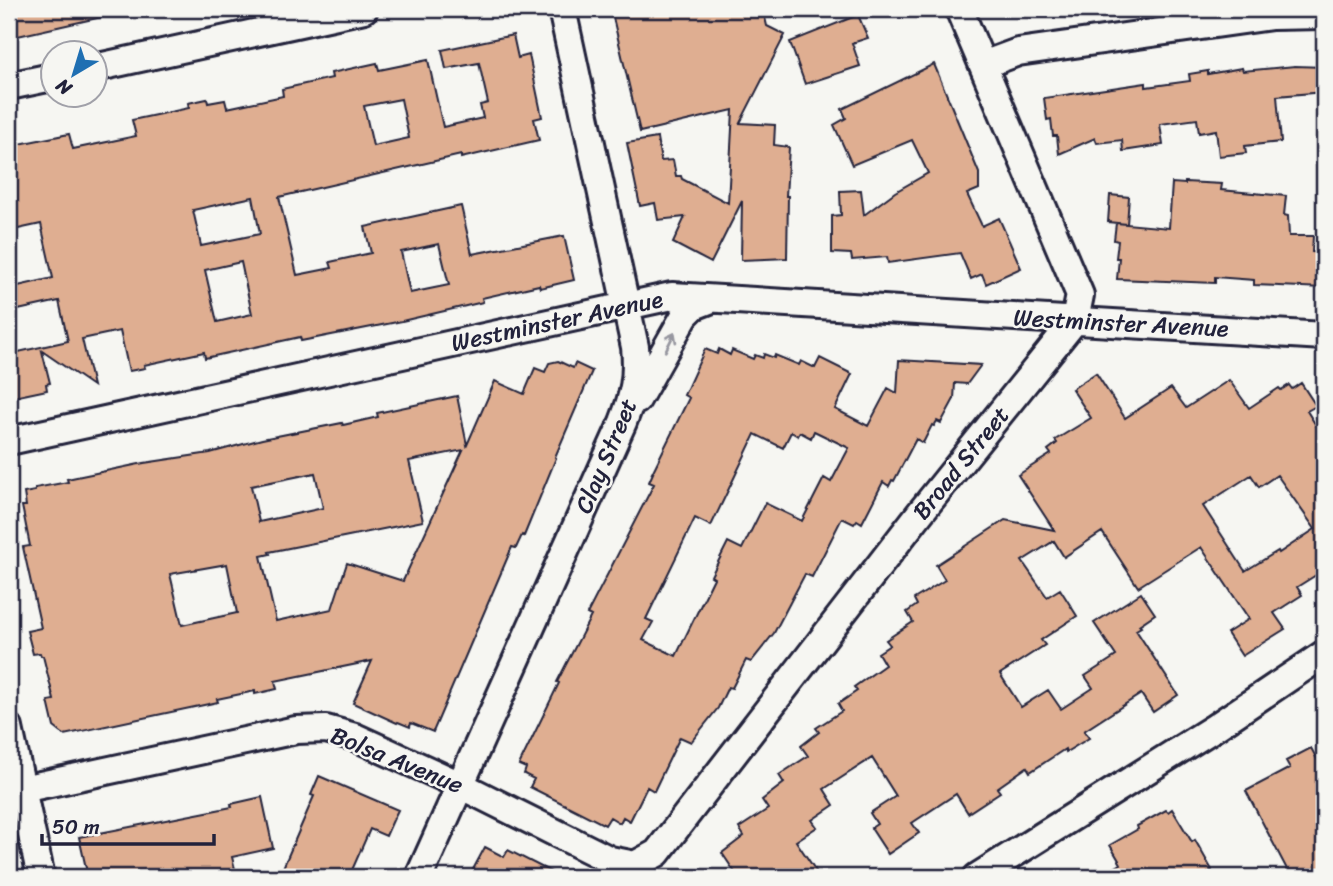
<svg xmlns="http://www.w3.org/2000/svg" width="1333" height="886" viewBox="0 0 1333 886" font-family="Sriracha,sans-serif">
<rect width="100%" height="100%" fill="#f6f6f2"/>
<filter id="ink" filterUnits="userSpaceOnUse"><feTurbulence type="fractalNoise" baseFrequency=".0143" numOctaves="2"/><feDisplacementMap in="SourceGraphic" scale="14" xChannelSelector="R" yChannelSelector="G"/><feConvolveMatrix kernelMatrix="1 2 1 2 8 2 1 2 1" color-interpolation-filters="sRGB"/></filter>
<g filter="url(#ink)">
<path fill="#dfae91" stroke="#22223b" stroke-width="2" fill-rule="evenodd" d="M 9,9 L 101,9 L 102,17 L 9,38 Z
M 611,9 L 763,9 L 767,26 L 785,35 L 740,123 L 775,125 L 774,145 L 789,147 L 786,196 L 788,196 L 787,258 L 741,260 L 742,201 L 711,263 L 673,243 L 685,217 L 658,220 L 655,203 L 640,206 L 627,143 L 657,138 L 661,161 L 673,160 L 676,176 L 681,176 L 682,179 L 728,203 L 733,110 L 640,132 Z
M 858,15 L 868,38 L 852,43 L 860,66 L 805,84 L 790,42 Z
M 513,35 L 518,58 L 529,55 L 542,117 L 534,119 L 539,140 L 461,158 L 461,155 L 279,197 L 297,275 L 332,268 L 330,262 L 371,253 L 365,227 L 461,206 L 472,254 L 564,236 L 574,280 L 540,288 L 539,285 L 482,298 L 483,302 L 402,321 L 301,341 L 300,337 L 205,358 L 204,352 L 144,365 L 145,368 L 129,371 L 120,331 L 82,339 L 93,386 L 42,351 L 50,383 L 46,384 L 47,390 L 9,398 L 9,354 L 68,341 L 59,301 L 9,312 L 9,288 L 53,278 L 41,224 L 9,231 L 9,146 L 69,134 L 73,149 L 136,136 L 132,120 L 189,108 L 188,103 L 207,99 L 208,103 L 225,100 L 227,108 L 283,96 L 282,89 L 332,78 L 331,73 L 377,63 L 379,70 L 428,60 L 443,127 L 483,118 L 480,105 L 488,103 L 479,63 L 446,69 L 442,50 ZM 401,99 L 409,138 L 373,146 L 364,106 ZM 253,197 L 260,234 L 201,246 L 193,210 ZM 439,244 L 449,285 L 410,293 L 401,252 ZM 241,262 L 252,314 L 217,322 L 205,270 Z
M 934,64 L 979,173 L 979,189 L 967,194 L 982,226 L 999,218 L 1021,268 L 986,284 L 982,274 L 971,279 L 960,253 L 888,263 L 887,257 L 852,260 L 851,254 L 832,253 L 832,216 L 841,215 L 840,191 L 861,190 L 864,215 L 895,192 L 928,173 L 912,140 L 852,165 L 834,125 L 846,118 L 842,109 Z
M 1295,66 L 1324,67 L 1324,92 L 1277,96 L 1281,142 L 1245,146 L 1246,153 L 1219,156 L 1216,130 L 1199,133 L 1197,119 L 1160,124 L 1163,145 L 1123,151 L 1122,140 L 1097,143 L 1095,138 L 1059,154 L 1057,136 L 1053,136 L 1051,119 L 1047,120 L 1044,98 L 1146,83 L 1146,87 L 1190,81 L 1189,74 L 1208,71 L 1208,74 L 1242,68 L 1243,71 Z
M 1185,182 L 1222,184 L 1221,190 L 1286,196 L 1284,215 L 1288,216 L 1289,236 L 1313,236 L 1312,252 L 1324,253 L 1324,288 L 1254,285 L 1254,280 L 1215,277 L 1215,283 L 1117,279 L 1119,258 L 1116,258 L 1118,241 L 1114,240 L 1116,223 L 1169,228 L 1172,183 L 1185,184 Z
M 1110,195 L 1129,197 L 1127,224 L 1108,222 Z
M 705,349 L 717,354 L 719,349 L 730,355 L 732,350 L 753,359 L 755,355 L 763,358 L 764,354 L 774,358 L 775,355 L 799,365 L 801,361 L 815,368 L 820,358 L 852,374 L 835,409 L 868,426 L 888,388 L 897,393 L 899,360 L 981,365 L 967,384 L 955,383 L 954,399 L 941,423 L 937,421 L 934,426 L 932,425 L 923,443 L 916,439 L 894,481 L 892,480 L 889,486 L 883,482 L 862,523 L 857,520 L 854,524 L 842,518 L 812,577 L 805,574 L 774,633 L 751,662 L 746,660 L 732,688 L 728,687 L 718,708 L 691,742 L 680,737 L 654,791 L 647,787 L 630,821 L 623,817 L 620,823 L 610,817 L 605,825 L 530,787 L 534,779 L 524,774 L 526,768 L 519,765 L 559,683 L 557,682 L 591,616 L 587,614 L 654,484 L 649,482 L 653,473 L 652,473 L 689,398 L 684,395 ZM 814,431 L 849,448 L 831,482 L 824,478 L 802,521 L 765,503 L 742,549 L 728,542 L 711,576 L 714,578 L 676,656 L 643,640 L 653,622 L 646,619 L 695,518 L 711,526 L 755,434 L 783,448 L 791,432 L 798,436 L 800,432 L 811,438 Z
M 558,361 L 573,368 L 575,363 L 592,371 L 555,457 L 556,458 L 524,536 L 522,535 L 516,548 L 512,547 L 433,732 L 411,723 L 410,727 L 398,722 L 397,723 L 353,703 L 372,661 L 275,681 L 277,689 L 255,694 L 255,691 L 217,699 L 218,702 L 64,735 L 54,727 L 48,701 L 54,700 L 43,656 L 41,656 L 40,653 L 33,654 L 27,631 L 41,628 L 23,547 L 30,546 L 22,506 L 26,506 L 24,493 L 35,491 L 35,488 L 68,482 L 67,479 L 144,463 L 210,453 L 262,439 L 342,423 L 343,425 L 378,417 L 377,413 L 457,396 L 467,445 L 495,381 L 524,394 L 535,368 L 545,372 L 549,363 ZM 463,450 L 403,581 L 347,563 L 332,609 L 276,621 L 261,556 L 270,554 L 269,552 L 423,521 L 409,461 ZM 315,473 L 323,508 L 259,522 L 251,486 ZM 227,564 L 237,613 L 182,625 L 170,574 Z
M 1096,373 L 1125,418 L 1171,388 L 1186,408 L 1229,380 L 1249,408 L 1279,388 L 1281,390 L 1289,385 L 1292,389 L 1301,383 L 1316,406 L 1307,411 L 1324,438 L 1324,570 L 1297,587 L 1302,595 L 1274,613 L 1285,629 L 1242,656 L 1227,633 L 1249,619 L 1201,547 L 1138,587 L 1102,532 L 1064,557 L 1054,541 L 1022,561 L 1047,597 L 1060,589 L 1077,616 L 1041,640 L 1045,645 L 1000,674 L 1021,707 L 1048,690 L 1061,709 L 1093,688 L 1085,676 L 1116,656 L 1094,623 L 1141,593 L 1155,614 L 1139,625 L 1141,627 L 1136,630 L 1178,695 L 1153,712 L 1141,694 L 1084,731 L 1089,738 L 1066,752 L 1065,749 L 1030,772 L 1027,767 L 997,788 L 1000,792 L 968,813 L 956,794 L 912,823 L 919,833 L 888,854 L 871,828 L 877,824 L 870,813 L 896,796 L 872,758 L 824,789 L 834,805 L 812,820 L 817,827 L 796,841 L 820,877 L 738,877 L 722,853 L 744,836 L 739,828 L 768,809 L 762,800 L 784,783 L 779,775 L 808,756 L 801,746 L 819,732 L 816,728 L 842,711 L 838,704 L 857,691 L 854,687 L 885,665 L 878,653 L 890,645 L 886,640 L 913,622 L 907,612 L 917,605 L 914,599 L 945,580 L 936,565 L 1005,520 L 1054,530 L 1018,475 L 1051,454 L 1048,450 L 1057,443 L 1055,440 L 1091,418 L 1072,389 ZM 1251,475 L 1259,487 L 1277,475 L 1315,529 L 1279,553 L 1278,551 L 1245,571 L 1203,506 Z
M 1311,748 L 1324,772 L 1324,877 L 1291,877 L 1246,791 L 1290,768 L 1286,761 Z
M 319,776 L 398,810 L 394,818 L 386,836 L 370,829 L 349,877 L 279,877 L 314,796 L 311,795 Z
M 262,797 L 273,848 L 232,857 L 237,877 L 88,877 L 79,837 L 232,807 L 231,804 Z
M 1172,809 L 1192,842 L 1195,840 L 1212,870 L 1210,872 L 1213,877 L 1098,877 L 1121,864 L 1110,845 L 1138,829 L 1137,826 L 1166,810 L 1168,812 Z
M 485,847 L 504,857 L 508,850 L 561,877 L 469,877 Z"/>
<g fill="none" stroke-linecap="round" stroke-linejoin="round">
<defs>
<path id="minor" d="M 983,65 L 1018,52 L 1272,16 L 1324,15
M 94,68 L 364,9
M 9,86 L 52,77
M 637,400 L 685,315 L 694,306 L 712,299
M 9,441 L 672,296 L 1324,336
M 9,728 L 41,877
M 22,789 L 296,730 L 326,729 L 355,737 L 460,785 L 610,860 L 635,865 L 657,853 L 920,513 L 1075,320 L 1080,295 L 959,9
M 419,877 L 623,422 C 634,394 638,377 635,347 L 562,9
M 977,877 L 1214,728 L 1324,654"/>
</defs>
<use href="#minor" stroke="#22223b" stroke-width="32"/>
<use href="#minor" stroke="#f6f6f2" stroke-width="26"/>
</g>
<defs><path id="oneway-shaft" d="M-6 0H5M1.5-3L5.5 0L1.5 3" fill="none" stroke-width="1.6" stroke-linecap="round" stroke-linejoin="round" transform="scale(1.75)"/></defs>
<use stroke="#9797a0" href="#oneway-shaft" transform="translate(670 342) rotate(-63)"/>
</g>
<g text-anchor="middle" stroke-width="5" stroke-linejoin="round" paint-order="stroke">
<g font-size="24" fill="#22223b" stroke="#f6f6f2">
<text transform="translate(557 321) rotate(-12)" y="8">Westminster Avenue</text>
<text transform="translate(1121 323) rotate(3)" y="8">Westminster Avenue</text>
<text transform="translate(606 456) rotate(-67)" y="8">Clay Street</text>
<text transform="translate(961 463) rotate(-51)" y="8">Broad Street</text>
<text transform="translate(397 760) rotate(22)" y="8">Bolsa Avenue</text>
</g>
</g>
<rect width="1333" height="886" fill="none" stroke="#f6f6f2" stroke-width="35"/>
<rect x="18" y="18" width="1298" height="851" fill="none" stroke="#22223b" stroke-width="2.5" filter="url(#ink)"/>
<g transform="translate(74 74) rotate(218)"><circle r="33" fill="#f6f6f2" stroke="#a1a1a9" stroke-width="2"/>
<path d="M0-5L12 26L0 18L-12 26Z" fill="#1f6fb2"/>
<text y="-10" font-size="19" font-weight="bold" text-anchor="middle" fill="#22223b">N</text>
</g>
<path d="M42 834v10h172v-10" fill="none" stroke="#22223b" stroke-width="3.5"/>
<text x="52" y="834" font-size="21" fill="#22223b" stroke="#f6f6f2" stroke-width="5" paint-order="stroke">50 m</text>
</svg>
